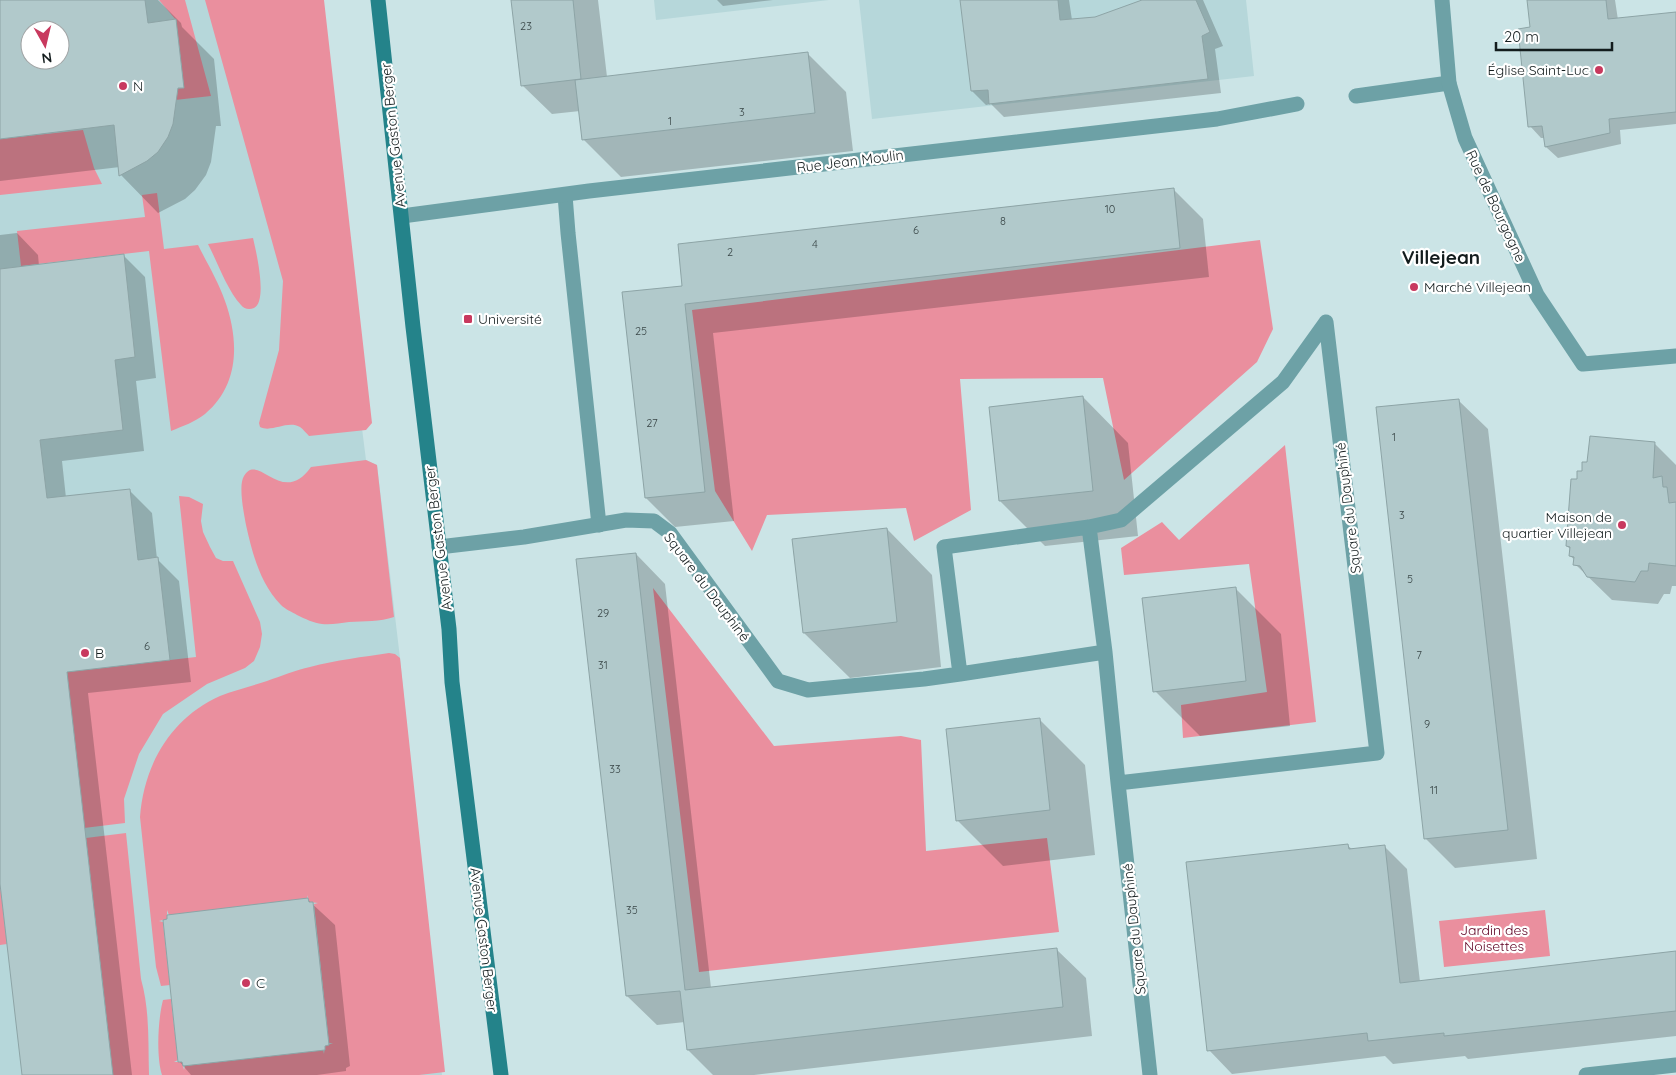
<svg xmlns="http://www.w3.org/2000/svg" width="1676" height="1075" viewBox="0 0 1676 1075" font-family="Quicksand,sans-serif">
<rect width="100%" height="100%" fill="#cbe4e6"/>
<path fill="#b6d7da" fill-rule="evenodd" d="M 0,0 L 308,0 L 366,460 L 377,465 L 400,658 L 442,1075 L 0,1075 ZM 30,30 L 60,30 L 60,60 L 30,60 Z
M 654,0 L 829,0 L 656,20 Z
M 859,0 L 1246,0 L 1254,76 L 872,119 Z"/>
<path fill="#ea8f9e" d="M 159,0 L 185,0 L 211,96 L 175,100 L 174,89 L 184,88 L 176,20 Z
M 205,0 L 324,0 L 372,423 L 366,430 L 309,436 C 306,433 303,429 300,427 C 287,420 272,433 260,427 L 259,423 L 279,350 L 283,281 Z
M 83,130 L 94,168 L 102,184 L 0,195 L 0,139 Z
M 157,193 L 164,249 L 198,245 C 207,263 218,281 225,301 C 239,340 240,385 205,414 C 195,422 183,426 171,431 L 149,251 L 21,266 L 17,231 L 145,217 L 142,195 Z
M 253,238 C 256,251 268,301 254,308 C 249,310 244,309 241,305 C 227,290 217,261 208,244 Z
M 1260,240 L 1273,329 L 1257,362 L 1124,480 L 1103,378 L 960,379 L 971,510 L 914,541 L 906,508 L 767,515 L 752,551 L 715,491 L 692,310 Z
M 1285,445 L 1316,722 L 1183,738 L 1181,705 L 1267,692 L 1249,564 L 1124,575 L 1121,548 L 1162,522 L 1179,540 Z
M 366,460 L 377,465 L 394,617 C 380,622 364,621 349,622 C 340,623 331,625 322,624 C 314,623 305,619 297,615 C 292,612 285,609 281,605 C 260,584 252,552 246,525 C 244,514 238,485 244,476 C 258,451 282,508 311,467 Z
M 179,496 L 189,497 L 203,504 L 201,521 L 203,532 L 210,547 L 216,558 L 223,561 L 233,561 L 260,622 L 262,634 L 260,647 L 254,661 L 245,668 L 207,684 L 163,714 L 139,754 L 124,799 L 125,823 L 84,828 L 67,672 L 196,657 Z
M 653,588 L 774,746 L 901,736 L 921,740 L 926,851 L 1047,838 L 1059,932 L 699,972 Z
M 389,653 L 395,654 L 400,658 L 445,1072 L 419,1075 L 162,1075 C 156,1056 158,1019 163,1000 L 171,999 L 178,1060 L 174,1062 L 182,1062 L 184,1070 L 185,1066 L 323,1050 L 324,1054 L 325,1046 L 333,1043 L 329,1043 L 314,904 L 318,903 L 309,902 L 307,895 L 307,899 L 169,915 L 167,910 L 167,919 L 159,921 L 163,922 L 170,985 L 161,986 L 156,967 L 140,817 C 144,764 171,718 220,696 C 235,690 252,686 267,681 C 281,676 296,670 310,667 C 336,660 363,657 389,653 Z
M 126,833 L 141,979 C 150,1011 148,1043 149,1075 L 113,1075 L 86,838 Z
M 0,884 L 7,944 L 0,945 Z
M 1545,910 L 1550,956 L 1444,967 L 1439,921 Z"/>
<path fill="#0003" fill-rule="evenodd" d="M 14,0 L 158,0 L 181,23 L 182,27 L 214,59 L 221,126 L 216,126 L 211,162 L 206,175 L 195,190 L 185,199 L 158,213 L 121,175 L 120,167 L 0,181 L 0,2 ZM 30,30 L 60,30 L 60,60 L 30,60 Z
M 513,0 L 598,0 L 607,77 L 808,54 L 846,92 L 853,151 L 621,177 L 583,139 L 580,111 L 552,114 L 522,85 Z
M 717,0 L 773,0 L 723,6 Z
M 962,0 L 1069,0 L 1072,20 L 1095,18 L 1145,0 L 1203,0 L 1223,46 L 1215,49 L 1221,93 L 1004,117 L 991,104 L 986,105 L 972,91 Z
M 1528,0 L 1615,0 L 1618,20 L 1676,13 L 1676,124 L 1620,130 L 1621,144 L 1558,158 L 1546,147 L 1545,138 L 1541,138 L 1530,126 L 1531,28 Z
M 1173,189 L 1203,219 L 1209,277 L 713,333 L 734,521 L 675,527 L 646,498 L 684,287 Z
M 17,233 L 38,255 L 39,266 L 123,255 L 145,277 L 156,378 L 136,381 L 144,451 L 62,461 L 66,498 L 130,491 L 152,513 L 157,559 L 179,581 L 191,682 L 88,693 L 132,1075 L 23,1075 L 0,874 L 0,235 Z
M 1083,397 L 1128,443 L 1138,536 L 1045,546 L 1000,501 Z
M 1458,400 L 1488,429 L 1537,859 L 1455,868 L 1426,839 Z
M 1654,443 L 1676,465 L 1676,586 L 1672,586 L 1670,594 L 1664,594 L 1658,604 L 1612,600 L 1575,564 L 1575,560 L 1570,556 L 1571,550 L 1567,546 L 1578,480 L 1584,472 Z
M 887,529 L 932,575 L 941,667 L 850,678 L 804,633 L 793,540 Z
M 636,554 L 665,584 L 711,988 L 1056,949 L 1086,978 L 1092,1036 L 754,1075 L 713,1075 L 688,1050 L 685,1022 L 657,1025 L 627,996 Z
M 1235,588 L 1281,634 L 1290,726 L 1200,736 L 1155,691 Z
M 1039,719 L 1085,765 L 1095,855 L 1003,866 L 957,820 Z
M 1347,845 L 1353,850 L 1384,846 L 1407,869 L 1420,982 L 1676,952 L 1676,1036 L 1468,1059 L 1465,1056 L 1393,1064 L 1385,1056 L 1232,1074 L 1209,1050 Z
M 308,900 L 335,925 L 350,1066 L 346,1068 L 346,1071 L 317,1075 L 191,1075 L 179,1061 Z"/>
<path fill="#b1c9cb" stroke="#8da4a6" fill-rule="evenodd" d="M 0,0 L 145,0 L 148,23 L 176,19 L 184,88 L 178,88 L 173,124 L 168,137 L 158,152 L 147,161 L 119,176 L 114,125 L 0,139 ZM 30,30 L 60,30 L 60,60 L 30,60 Z
M 511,0 L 573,0 L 581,79 L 521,86 Z
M 960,0 L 1058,0 L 1060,20 L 1095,17 L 1142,0 L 1196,0 L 1210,32 L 1202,36 L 1208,79 L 989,104 L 988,90 L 971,91 Z
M 1527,0 L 1606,0 L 1608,19 L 1676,12 L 1676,112 L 1609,119 L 1610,133 L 1545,147 L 1542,126 L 1528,127 L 1518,29 L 1530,27 Z
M 808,52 L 815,113 L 582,140 L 575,80 Z
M 1174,188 L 1180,248 L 685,304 L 705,492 L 645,498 L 622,292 L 682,286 L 678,244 Z
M 124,254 L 135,357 L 115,360 L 123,430 L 40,440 L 47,498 L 130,489 L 138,560 L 158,557 L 170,660 L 67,672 L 113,1075 L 22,1075 L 0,884 L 0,269 Z
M 1083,396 L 1093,491 L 999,501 L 989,407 Z
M 1459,399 L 1508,830 L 1424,839 L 1376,407 Z
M 1590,436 L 1655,442 L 1653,478 L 1662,476 L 1663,487 L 1667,487 L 1669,503 L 1676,502 L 1676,566 L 1649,563 L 1648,571 L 1641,571 L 1635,582 L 1587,577 L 1580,566 L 1573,565 L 1574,557 L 1569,556 L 1570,547 L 1566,546 L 1571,479 L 1577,479 L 1577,471 L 1582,471 L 1582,462 L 1587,462 Z
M 887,528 L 897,622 L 803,633 L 792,539 Z
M 636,553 L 685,990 L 1057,948 L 1063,1007 L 687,1050 L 680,991 L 626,996 L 576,559 Z
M 1236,587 L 1246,681 L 1153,692 L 1142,598 Z
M 1040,718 L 1050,810 L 956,821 L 946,729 Z
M 1348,844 L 1349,849 L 1385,845 L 1400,983 L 1676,951 L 1676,1011 L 1444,1036 L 1444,1033 L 1368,1041 L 1367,1033 L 1207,1051 L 1186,862 Z
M 308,898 L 309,902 L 313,902 L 329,1045 L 325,1046 L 325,1050 L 183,1066 L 182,1062 L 178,1062 L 163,920 L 167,919 L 167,915 Z"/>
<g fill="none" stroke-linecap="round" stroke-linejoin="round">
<path stroke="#6da1a6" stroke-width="15" d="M 1356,96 L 1449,83
M 565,195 L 568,233 L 599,525"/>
<path stroke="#6da1a6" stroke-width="15" d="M 1442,0 L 1449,83 L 1465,138 L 1537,295 L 1583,364 L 1676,356
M 402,216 L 589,191 L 1217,119 L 1297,104
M 1089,527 L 1105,652 L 1118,783
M 439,547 L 524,537 L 626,520 L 654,521 L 670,533 L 778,681 L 808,690 L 924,679 L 960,674 L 944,547 L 1089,527 L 1121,520 L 1283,382 L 1326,322
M 960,674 L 1105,652
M 1150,1075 L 1118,783 L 1377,753 L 1326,322
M 1586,1075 L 1676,1065"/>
<path stroke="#24838a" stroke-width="15" d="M 378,0 L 413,327 L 449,629 L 452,682 L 501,1075"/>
</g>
<g fill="#c8395e" stroke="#fff" stroke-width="2">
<circle cx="1599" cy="70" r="5"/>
<circle cx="123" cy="86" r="5"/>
<circle cx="1414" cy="287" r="5"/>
<rect x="463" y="314" width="10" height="10" rx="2.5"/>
<circle cx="1622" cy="525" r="5"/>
<circle cx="85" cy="653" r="5"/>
<circle cx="246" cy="983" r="5"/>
</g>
<g text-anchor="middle" stroke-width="4.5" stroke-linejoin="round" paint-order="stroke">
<g font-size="11" fill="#3a4748">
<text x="526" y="30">23</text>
<text x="742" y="116">3</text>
<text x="670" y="125">1</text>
<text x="1110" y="213">10</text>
<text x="1003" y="225">8</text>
<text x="916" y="234">6</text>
<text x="815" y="248">4</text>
<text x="730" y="256">2</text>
<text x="641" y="335">25</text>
<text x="652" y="427">27</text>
<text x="1394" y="441">1</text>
<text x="1402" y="519">3</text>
<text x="1410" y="583">5</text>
<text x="603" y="617">29</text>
<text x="147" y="650">6</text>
<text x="1419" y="659">7</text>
<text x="603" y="669">31</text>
<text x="1427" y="728">9</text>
<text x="615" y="773">33</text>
<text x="1434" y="794">11</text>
<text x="632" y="914">35</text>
</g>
<g font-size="14" fill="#131c1d" stroke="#fff" text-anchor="start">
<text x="1589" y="75" text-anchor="end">Église Saint-Luc</text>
<text x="133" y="91">N</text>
<text x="1424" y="292">Marché Villejean</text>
<text x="478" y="324">Université</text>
<text x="1612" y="522" text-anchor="end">Maison de<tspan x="1612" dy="16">quartier Villejean</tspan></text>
<text x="95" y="658">B</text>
<text x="256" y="988">C</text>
</g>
<g font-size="14" fill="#131c1d" stroke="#fff">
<text transform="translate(393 135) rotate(-96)" y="5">Avenue Gaston Berger</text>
<text transform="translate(850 161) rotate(-7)" y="5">Rue Jean Moulin</text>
<text transform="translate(1496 206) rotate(65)" y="5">Rue de Bourgogne</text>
<text transform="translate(1348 508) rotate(-97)" y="5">Square du Dauphiné</text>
<text transform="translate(438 538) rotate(-97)" y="5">Avenue Gaston Berger</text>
<text transform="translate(707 587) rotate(53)" y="5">Square du Dauphiné</text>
<text transform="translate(1134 929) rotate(-96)" y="5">Square du Dauphiné</text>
<text transform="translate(484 940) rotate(83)" y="5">Avenue Gaston Berger</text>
</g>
<g font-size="14" fill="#5e0022" stroke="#fff">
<text x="1494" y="935">Jardin des<tspan x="1494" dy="16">Noisettes</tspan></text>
</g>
<g font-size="19" font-weight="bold" fill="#131c1d" stroke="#fff">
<text x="1441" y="264">Villejean</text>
</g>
</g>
<g transform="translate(45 45) rotate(172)"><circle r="24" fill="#ffffff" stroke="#a1a4a5"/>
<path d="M0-4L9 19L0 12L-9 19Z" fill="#c8395e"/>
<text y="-8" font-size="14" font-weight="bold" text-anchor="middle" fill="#131c1d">N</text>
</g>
<path d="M1496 42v8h116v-8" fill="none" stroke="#131c1d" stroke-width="2.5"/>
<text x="1504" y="42" font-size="15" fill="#131c1d" stroke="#ffffff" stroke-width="4" paint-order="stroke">20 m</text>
</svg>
